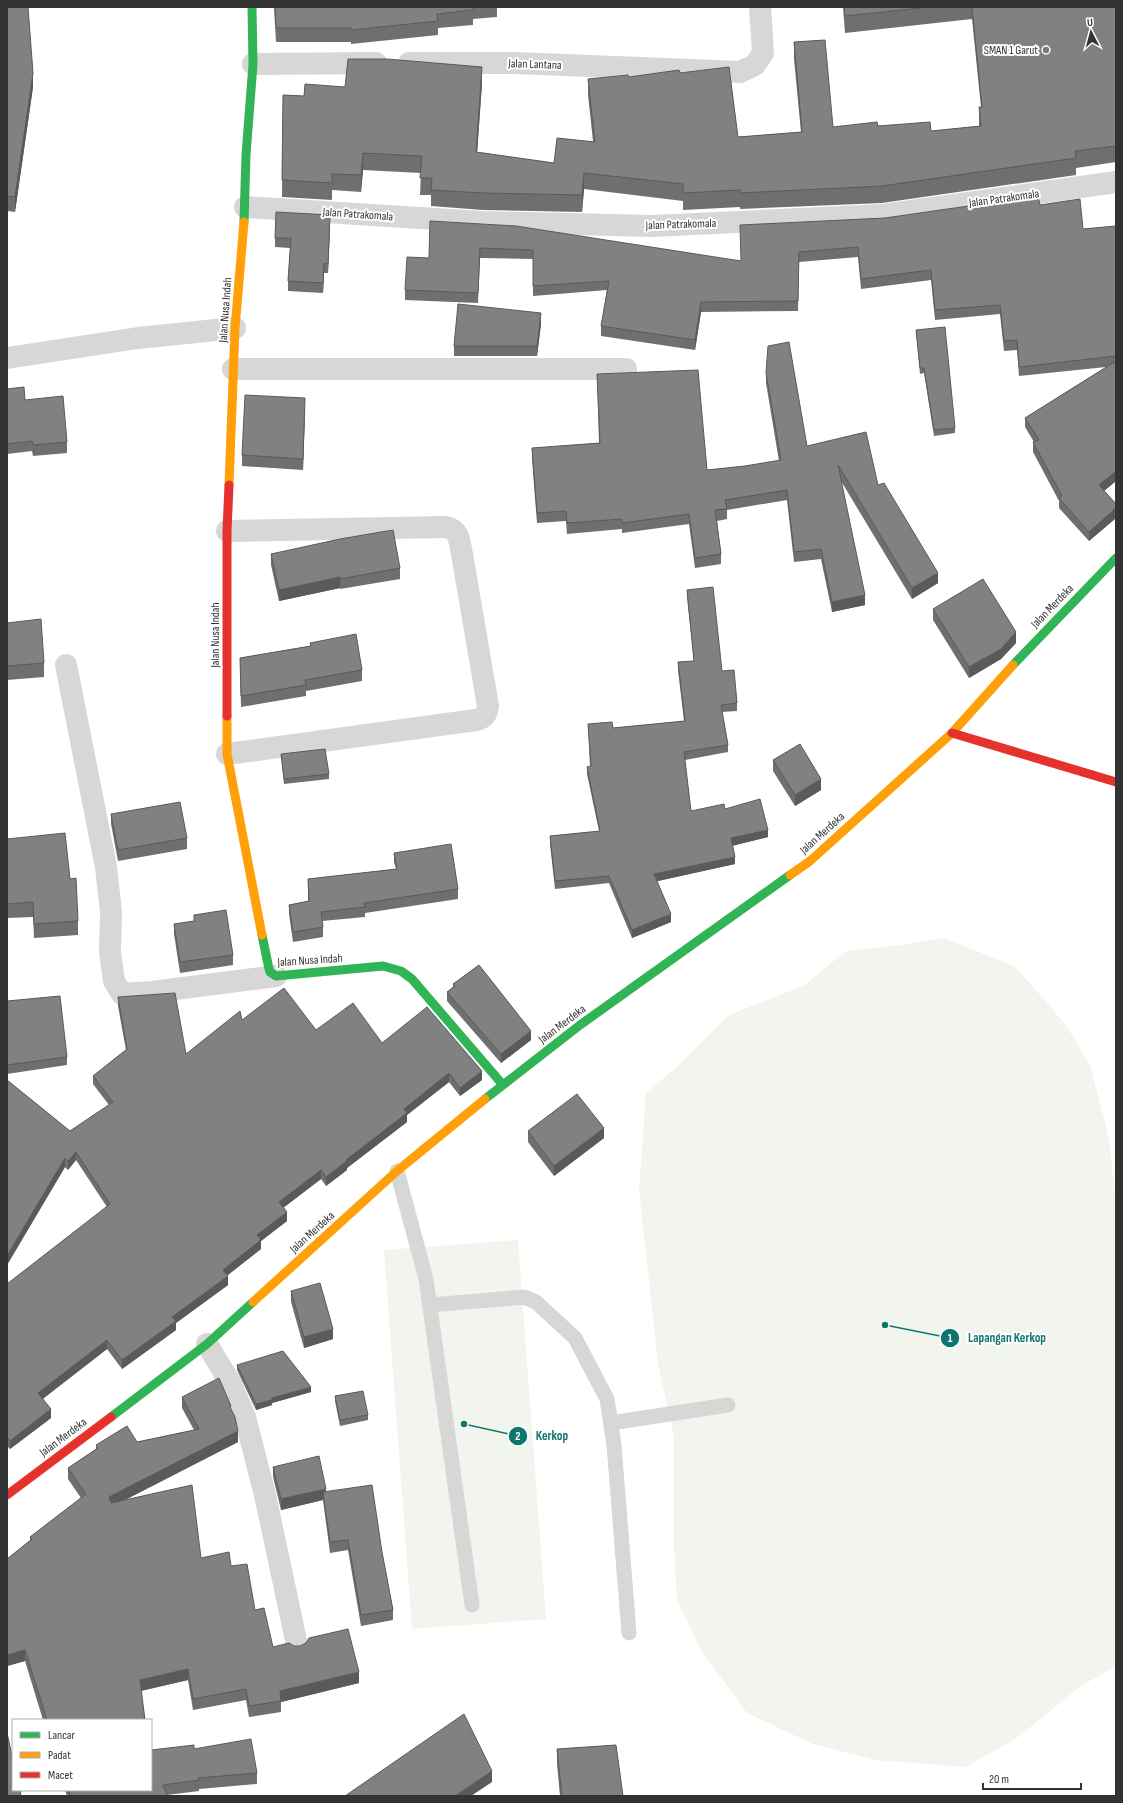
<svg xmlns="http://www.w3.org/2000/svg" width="1123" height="1803" viewBox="0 0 1123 1803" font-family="'Sofia Sans Condensed',sans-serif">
<rect width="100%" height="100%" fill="#fff"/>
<path fill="#f1f5ed" d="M 944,938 L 1014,966 L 1044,999 L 1067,1027 L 1090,1065 L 1109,1138 L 1116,1207 L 1116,1666 L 1081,1686 L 1014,1740 L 965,1767 L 876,1760 L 813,1744 L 747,1713 L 702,1652 L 677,1600 L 674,1548 L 674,1438 L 658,1363 L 639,1190 L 646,1093 L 679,1065 L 729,1015 L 803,986 L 846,951 L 901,945 Z
M 518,1240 L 546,1619 L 412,1629 L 384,1250 Z"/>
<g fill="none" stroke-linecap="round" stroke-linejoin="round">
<path stroke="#d7d7d7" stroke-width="15" d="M 397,1171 L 426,1279 L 472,1605
M 430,1305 L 524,1297 L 536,1302 L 575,1338 L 607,1399 L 614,1445 L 629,1633
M 611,1423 L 728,1405"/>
<path stroke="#d7d7d7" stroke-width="22" d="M 409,63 L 515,63 L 740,72 L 755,65 L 763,53 L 760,7
M 253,64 L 376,63
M 245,207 L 482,222 L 652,226 L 883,215 L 1116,182
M 7,358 L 138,338 L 235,328
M 233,369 L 626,369
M 66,665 L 106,867 L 111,912 L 110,952 L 114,981 L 122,994 L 152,992 L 276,976
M 227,754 L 476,720 C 484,718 487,715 488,706 L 462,554 C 459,541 460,530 446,527 L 227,531
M 207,1344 L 231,1384 L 245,1417 L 265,1495 L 297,1645"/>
<path stroke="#30b455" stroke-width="9" d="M 244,222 L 246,155 L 253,64 L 252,7
M 1013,665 L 1116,558
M 262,935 L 269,969 L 270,972 L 276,976 L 383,966 L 401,971 L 412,979 L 503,1085
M 485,1099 L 580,1025 L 790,875
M 111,1417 L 207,1344 L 253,1302"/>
<path stroke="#ff9f0a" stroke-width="9" d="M 229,485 L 235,328 L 244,222
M 227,716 L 227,754 L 262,935
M 790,875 L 810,861 L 952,733 L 1013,665
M 253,1302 L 397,1171 L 485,1099"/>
<path stroke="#e5322d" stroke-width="9" d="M 227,716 L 227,531 L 229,485
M 952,733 L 1116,782
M 7,1495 L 111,1417"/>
</g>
<path fill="#6f6f6f" d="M 7,7 L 33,87 L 15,212 L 7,211 Z
M 274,7 L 497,7 L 497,17 L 473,19 L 473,25 L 438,28 L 438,35 L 351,44 L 351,42 L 276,42 Z
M 843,7 L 1116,7 L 1116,162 L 1076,168 L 1076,175 L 882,203 L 740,209 L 740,207 L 683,210 L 683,201 L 584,189 L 582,212 L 483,210 L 431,206 L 431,195 L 420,195 L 421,173 L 363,170 L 361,192 L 332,190 L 332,200 L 282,197 L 283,95 L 304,96 L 345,87 L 482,83 L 477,152 L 554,163 L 593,141 L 588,95 L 588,79 L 629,77 L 680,73 L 738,137 L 801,132 L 794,59 L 794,42 L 833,127 L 878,126 L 931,131 L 979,126 L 979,107 L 981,107 L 972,19 L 845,33 Z
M 1040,205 L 1083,229 L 1116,226 L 1116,481 L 1104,491 L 1116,504 L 1116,518 L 1089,541 L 1059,508 L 1059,501 L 1033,452 L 1033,442 L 1034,442 L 1025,427 L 1025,418 L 1106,367 L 1019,376 L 1017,350 L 1004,351 L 1000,314 L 935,320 L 931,280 L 861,289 L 858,257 L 799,262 L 798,311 L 701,312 L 695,350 L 601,336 L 601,326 L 607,290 L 533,296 L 533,259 L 480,258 L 478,303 L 405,300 L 405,290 L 429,258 L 430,221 L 741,261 L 885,218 Z
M 330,225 L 328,273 L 324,273 L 323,293 L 288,291 L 288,281 L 290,248 L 275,247 L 275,238 Z
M 541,324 L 537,356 L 454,356 L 454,346 Z
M 916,330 L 955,428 L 955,433 L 934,436 L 924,373 L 920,374 Z
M 766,373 L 807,446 L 878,485 L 938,583 L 912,599 L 841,481 L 865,605 L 832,612 L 821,559 L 794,562 L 787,500 L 727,510 L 727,519 L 717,521 L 721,554 L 721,564 L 695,568 L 689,524 L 622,533 L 622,529 L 567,534 L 566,521 L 537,523 L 532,459 L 532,448 L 599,443 L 597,374 L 707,470 L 745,466 L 779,461 L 766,383 Z
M 7,389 L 25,400 L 67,442 L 67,453 L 33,456 L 32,451 L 7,454 Z
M 305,409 L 303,470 L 242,466 L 242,455 Z
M 271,554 L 400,568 L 400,579 L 340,589 L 340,588 L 279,601 L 271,565 Z
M 687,590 L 722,671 L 737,703 L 737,711 L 722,712 L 728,745 L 728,752 L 685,760 L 691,811 L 725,809 L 768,837 L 732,846 L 735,864 L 656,881 L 671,922 L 632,938 L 609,883 L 555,889 L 550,844 L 550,836 L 599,831 L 587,774 L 587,767 L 590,766 L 588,724 L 613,728 L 684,721 L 678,670 L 678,662 L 694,661 L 687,597 Z
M 933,609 L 1016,643 L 1001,659 L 969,678 L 933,620 Z
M 7,623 L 44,663 L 44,677 L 7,680 Z
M 310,643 L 362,670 L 362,681 L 306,691 L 306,696 L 241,707 L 240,658 L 310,646 Z
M 281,754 L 329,774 L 329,779 L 284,784 Z
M 773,760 L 821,790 L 795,806 L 773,771 Z
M 111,814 L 187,838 L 187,849 L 118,861 L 111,824 Z
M 7,839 L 70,879 L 78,921 L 78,935 L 34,938 L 33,917 L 7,918 Z
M 394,853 L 458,889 L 458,899 L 365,913 L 365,917 L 322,921 L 323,927 L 323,937 L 293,942 L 289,914 L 289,905 L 308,901 L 308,879 L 396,869 L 394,862 Z
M 194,915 L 233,955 L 233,965 L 180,973 L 174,934 L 174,924 L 194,921 Z
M 453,984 L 531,1040 L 501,1063 L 447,1001 L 447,992 L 453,987 Z
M 118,997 L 186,1054 L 242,1020 L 316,1030 L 382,1043 L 482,1080 L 460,1096 L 449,1082 L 407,1115 L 407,1122 L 347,1168 L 347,1170 L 326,1186 L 321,1179 L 283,1208 L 287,1221 L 261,1241 L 261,1249 L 227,1275 L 228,1285 L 176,1323 L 176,1330 L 122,1369 L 107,1349 L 43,1399 L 51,1418 L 10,1449 L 7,1446 L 7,1284 L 107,1207 L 76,1160 L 68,1170 L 65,1167 L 7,1265 L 7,1080 L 70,1131 L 109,1105 L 93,1084 L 93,1076 L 126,1050 L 118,1006 Z
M 7,1001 L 67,1057 L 67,1065 L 7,1074 Z
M 528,1131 L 604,1138 L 554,1176 L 528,1142 Z
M 291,1291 L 333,1339 L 304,1348 L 291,1302 Z
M 237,1365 L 311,1392 L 272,1403 L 272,1405 L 256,1410 L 237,1370 Z
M 335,1396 L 368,1415 L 368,1420 L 340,1426 L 335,1401 Z
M 182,1397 L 231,1410 L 238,1442 L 125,1500 L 201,1558 L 231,1566 L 255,1610 L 273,1647 L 359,1683 L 281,1702 L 281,1712 L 249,1717 L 246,1700 L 193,1710 L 188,1680 L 141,1691 L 145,1720 L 43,1720 L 25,1661 L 7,1666 L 7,1559 L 30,1541 L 30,1537 L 81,1498 L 68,1479 L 68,1468 L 96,1449 L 96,1445 L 137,1442 L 194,1430 L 182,1408 Z
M 273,1467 L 326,1492 L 382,1552 L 393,1610 L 393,1620 L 361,1626 L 348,1550 L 330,1553 L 323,1500 L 281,1510 L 273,1477 Z
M 194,1749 L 257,1773 L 257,1784 L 199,1789 L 199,1791 L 167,1795 L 167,1796 L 67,1796 L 65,1790 L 151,1790 Z
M 557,1749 L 623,1796 L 560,1796 L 557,1764 Z"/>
<path fill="#5a5a5a" d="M 482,67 L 482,83 L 476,169 L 476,152 Z
M 33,73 L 33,87 L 15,212 L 15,197 Z
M 363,153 L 363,170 L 361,192 L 361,175 Z
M 584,173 L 584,189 L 582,212 L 582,195 Z
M 330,215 L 330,225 L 328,273 L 328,264 Z
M 324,263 L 324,273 L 323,293 L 323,283 Z
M 701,302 L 701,312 L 695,350 L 695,340 Z
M 541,313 L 541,324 L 537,356 L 537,346 Z
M 305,398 L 305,409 L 303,470 L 303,459 Z
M 1116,471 L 1116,481 L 1099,495 L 1099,485 Z
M 1116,508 L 1116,518 L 1089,541 L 1089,532 Z
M 938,573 L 938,583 L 912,599 L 912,588 Z
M 340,577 L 340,588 L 279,601 L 279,590 Z
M 865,595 L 865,605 L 832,612 L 832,602 Z
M 1016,632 L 1016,643 L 1001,659 L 969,678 L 969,667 Z
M 821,779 L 821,790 L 795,806 L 795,795 Z
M 768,830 L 768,837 L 731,846 L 731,838 Z
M 735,857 L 735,864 L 654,882 L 654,874 Z
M 671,914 L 671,922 L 632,938 L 632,930 Z
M 531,1031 L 531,1040 L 501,1063 L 501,1054 Z
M 482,1071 L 482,1080 L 460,1096 L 460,1088 Z
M 449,1073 L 449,1082 L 407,1115 L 407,1122 L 347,1168 L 347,1170 L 326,1186 L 326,1177 L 404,1109 Z
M 604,1128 L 604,1138 L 554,1176 L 554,1166 Z
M 76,1152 L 76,1160 L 68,1170 L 68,1161 Z
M 65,1158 L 65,1167 L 7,1265 L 7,1256 Z
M 321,1170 L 321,1179 L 279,1211 L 279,1202 Z
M 287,1212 L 287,1221 L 261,1241 L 261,1249 L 223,1279 L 223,1270 L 257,1235 Z
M 228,1276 L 228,1285 L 176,1323 L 176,1330 L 122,1369 L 122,1360 L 172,1317 Z
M 333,1329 L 333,1339 L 304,1348 L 304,1337 Z
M 107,1340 L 107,1349 L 38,1402 L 38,1393 Z
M 311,1387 L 311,1392 L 272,1403 L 272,1405 L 256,1410 L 256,1404 L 272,1398 Z
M 51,1409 L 51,1418 L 10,1449 L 10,1441 Z
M 238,1431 L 238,1442 L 109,1508 L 109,1497 Z
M 326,1489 L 326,1499 L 323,1492 L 323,1500 L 281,1510 L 281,1499 Z
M 25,1650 L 25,1661 L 7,1666 L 7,1655 Z
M 188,1669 L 188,1680 L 140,1691 L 140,1680 Z
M 359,1672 L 359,1683 L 281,1702 L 280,1691 Z
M 492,1771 L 492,1782 L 471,1796 L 455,1796 Z"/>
<path fill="#818181" stroke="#5a5a5a" d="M 7,7 L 28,7 L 33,73 L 15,197 L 7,196 Z
M 275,7 L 473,7 L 473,10 L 437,14 L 438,21 L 351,30 L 351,28 L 276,28 Z
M 844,7 L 930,7 L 845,16 Z
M 972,7 L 1116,7 L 1116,146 L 1075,151 L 1076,158 L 882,186 L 740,193 L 740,190 L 683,193 L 683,184 L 584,173 L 582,195 L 483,193 L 431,190 L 432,178 L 420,178 L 422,156 L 363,153 L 361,175 L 332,174 L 332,183 L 282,180 L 283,95 L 304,96 L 305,84 L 345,87 L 348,59 L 387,59 L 482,67 L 476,152 L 554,163 L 557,138 L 595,142 L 588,79 L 628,75 L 629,77 L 679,70 L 680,73 L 729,67 L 738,137 L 802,132 L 794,42 L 825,40 L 833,127 L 877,122 L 878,126 L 930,122 L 931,131 L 981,126 L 979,107 L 982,107 Z
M 1038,196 L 1040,205 L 1080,199 L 1083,229 L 1116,226 L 1116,356 L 1019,367 L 1017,340 L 1004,341 L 1000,305 L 935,310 L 931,270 L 861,279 L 858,247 L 799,252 L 798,301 L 701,302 L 695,340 L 601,326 L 609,281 L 533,286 L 533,250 L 480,248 L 478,293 L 405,290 L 407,257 L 429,258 L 430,221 L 516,226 L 741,261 L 740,225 L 885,218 Z
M 276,212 L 330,215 L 328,264 L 324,263 L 323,283 L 288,281 L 291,238 L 275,238 Z
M 458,304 L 541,313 L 537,346 L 454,346 Z
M 945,327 L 955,428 L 934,430 L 924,368 L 920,368 L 916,330 Z
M 789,342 L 807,446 L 866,432 L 878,485 L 884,483 L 938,573 L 912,588 L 838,465 L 865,595 L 832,602 L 821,549 L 794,552 L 787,490 L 725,500 L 727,509 L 715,510 L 721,554 L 695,558 L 689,514 L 622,523 L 622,519 L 567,523 L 566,511 L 537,513 L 532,448 L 600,443 L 597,374 L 698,370 L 707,470 L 745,466 L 781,460 L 766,373 L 768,346 Z
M 1116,361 L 1116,471 L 1099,485 L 1116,504 L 1116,508 L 1089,532 L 1059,498 L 1062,496 L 1033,442 L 1039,440 L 1025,418 Z
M 24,387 L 25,400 L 63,396 L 67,442 L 33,445 L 32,441 L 7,444 L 7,389 Z
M 245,395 L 305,398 L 303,459 L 242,455 Z
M 393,530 L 400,568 L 340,579 L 340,577 L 279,590 L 271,554 L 340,539 Z
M 983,579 L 1016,632 L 1001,649 L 969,667 L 933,609 Z
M 713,587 L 722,671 L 734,670 L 737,703 L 721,705 L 728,745 L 684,752 L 691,811 L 724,804 L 725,809 L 760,799 L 768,830 L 731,838 L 735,857 L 654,874 L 671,914 L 632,930 L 609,876 L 555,881 L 550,836 L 600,831 L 587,767 L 591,766 L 588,724 L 612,722 L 613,728 L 685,721 L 678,662 L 694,661 L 687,590 Z
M 41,619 L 44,663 L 7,666 L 7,623 Z
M 356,634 L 362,670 L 305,680 L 306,685 L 241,696 L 240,658 L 311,646 L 310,643 Z
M 800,744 L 821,779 L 795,795 L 773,760 Z
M 325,749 L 329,774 L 284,779 L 281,754 Z
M 180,802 L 187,838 L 118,850 L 111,814 Z
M 65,833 L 70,879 L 76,878 L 78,921 L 34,924 L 33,902 L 7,904 L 7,839 Z
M 451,844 L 458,889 L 364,903 L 365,907 L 321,912 L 323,927 L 293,932 L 289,905 L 309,901 L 308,879 L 397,869 L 394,853 Z
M 226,910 L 233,955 L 180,962 L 174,924 L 194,921 L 194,915 Z
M 479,965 L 531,1031 L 501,1054 L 447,992 L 455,986 L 453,984 Z
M 284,988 L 316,1030 L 353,1003 L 382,1043 L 427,1007 L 482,1071 L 460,1088 L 449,1073 L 404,1109 L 407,1113 L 346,1160 L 347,1161 L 326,1177 L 321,1170 L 279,1202 L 287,1212 L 257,1235 L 261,1240 L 223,1270 L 228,1276 L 172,1317 L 176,1321 L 122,1360 L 107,1340 L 38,1393 L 51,1409 L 10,1441 L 7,1437 L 7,1284 L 110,1204 L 76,1152 L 68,1161 L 65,1158 L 7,1256 L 7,1080 L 70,1131 L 113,1102 L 93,1076 L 127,1049 L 118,997 L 175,993 L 186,1054 L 240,1011 L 242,1020 Z
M 60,996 L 67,1057 L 7,1065 L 7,1001 Z
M 577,1094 L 604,1128 L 554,1166 L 528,1131 Z
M 320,1283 L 333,1329 L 304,1337 L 291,1291 Z
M 283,1351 L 311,1387 L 272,1398 L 272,1400 L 256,1404 L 237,1365 Z
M 219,1378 L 231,1406 L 230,1407 L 235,1417 L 238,1431 L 109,1497 L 111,1503 L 192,1485 L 201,1558 L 229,1552 L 231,1566 L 247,1564 L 255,1610 L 264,1608 L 273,1647 L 289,1643 L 294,1646 L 300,1646 L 306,1643 L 309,1638 L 348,1629 L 359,1672 L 280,1691 L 281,1701 L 249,1706 L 246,1689 L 193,1699 L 188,1669 L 140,1680 L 145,1720 L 47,1720 L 25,1650 L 7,1655 L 7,1559 L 32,1539 L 30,1537 L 86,1494 L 68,1468 L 98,1448 L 96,1445 L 127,1426 L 137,1442 L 199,1429 L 182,1397 Z
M 363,1391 L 368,1415 L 340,1420 L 335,1396 Z
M 319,1456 L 326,1489 L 281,1499 L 273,1467 Z
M 372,1485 L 382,1552 L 393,1610 L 361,1615 L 348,1540 L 330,1542 L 323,1492 Z
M 464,1714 L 492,1771 L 455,1796 L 345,1796 Z
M 7,1733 L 13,1760 L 13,1790 L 20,1790 L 21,1796 L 7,1796 Z
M 251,1739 L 257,1773 L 198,1778 L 199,1780 L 163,1785 L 167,1796 L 70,1796 L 69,1790 L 151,1790 L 151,1750 L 194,1745 L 194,1749 Z
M 616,1745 L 623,1796 L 562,1796 L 557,1749 Z"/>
<circle fill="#7a7a7a" stroke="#fff" stroke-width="1.5" cx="1046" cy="50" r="4"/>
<g text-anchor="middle" stroke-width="4" stroke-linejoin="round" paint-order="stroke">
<g font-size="12" fill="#333" stroke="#fff" text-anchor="end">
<text x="1038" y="54">SMAN 1 Garut</text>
</g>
<g font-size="12" fill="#333" stroke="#fff">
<text transform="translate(535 64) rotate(2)" y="4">Jalan Lantana</text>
<text transform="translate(1004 198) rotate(-8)" y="4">Jalan Patrakomala</text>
<text transform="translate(358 214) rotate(4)" y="4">Jalan Patrakomala</text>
<text transform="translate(681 224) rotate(-2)" y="4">Jalan Patrakomala</text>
<text transform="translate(225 310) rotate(-86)" y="4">Jalan Nusa Indah</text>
<text transform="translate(1052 606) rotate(-46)" y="4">Jalan Merdeka</text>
<text transform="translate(215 635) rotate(-90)" y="4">Jalan Nusa Indah</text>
<text transform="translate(822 833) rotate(-42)" y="4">Jalan Merdeka</text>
<text transform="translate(310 960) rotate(-4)" y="4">Jalan Nusa Indah</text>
<text transform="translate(562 1024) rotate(-37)" y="4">Jalan Merdeka</text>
<text transform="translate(312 1232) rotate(-42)" y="4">Jalan Merdeka</text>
<text transform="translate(63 1437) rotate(-37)" y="4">Jalan Merdeka</text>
</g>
</g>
<path fill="none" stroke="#0f766e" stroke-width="1.5" d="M885 1325L950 1338M464 1424L518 1436"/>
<g fill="#0f766e" stroke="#fff" stroke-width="1.5">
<circle cx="885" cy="1325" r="4"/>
<circle cx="464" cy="1424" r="4"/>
<circle cx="950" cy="1338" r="10"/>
<circle cx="518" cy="1436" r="10"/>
</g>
<g font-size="12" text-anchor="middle" font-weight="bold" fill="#fff">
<text x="950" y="1342">1</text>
<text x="518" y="1440">2</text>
</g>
<g font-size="13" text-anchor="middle" font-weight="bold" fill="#0f766e" stroke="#fff" stroke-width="4" stroke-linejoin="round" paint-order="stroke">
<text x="1007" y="1342">Lapangan Kerkop</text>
<text x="552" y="1440">Kerkop</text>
</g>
<rect width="1123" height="1803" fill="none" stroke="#333333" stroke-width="16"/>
<rect x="12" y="1719" width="140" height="72" fill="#ffffff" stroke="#adadad"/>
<rect x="20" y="1732" width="20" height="6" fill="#30b455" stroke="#adadad"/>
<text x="48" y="1739" font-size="12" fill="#333333">Lancar</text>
<rect x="20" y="1752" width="20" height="6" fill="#ff9f0a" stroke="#adadad"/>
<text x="48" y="1759" font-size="12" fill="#333333">Padat</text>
<rect x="20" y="1772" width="20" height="6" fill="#e5322d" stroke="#adadad"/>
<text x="48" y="1779" font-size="12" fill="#333333">Macet</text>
<g transform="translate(1091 32) rotate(354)" stroke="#ffffff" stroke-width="3" paint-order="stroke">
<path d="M0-3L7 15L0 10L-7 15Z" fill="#333333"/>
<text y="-6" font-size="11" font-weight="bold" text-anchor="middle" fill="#333333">U</text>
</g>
<path d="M983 1783v6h98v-6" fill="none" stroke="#333333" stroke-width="2"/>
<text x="989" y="1783" font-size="12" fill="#333333" stroke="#ffffff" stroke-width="3" paint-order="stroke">20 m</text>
</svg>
